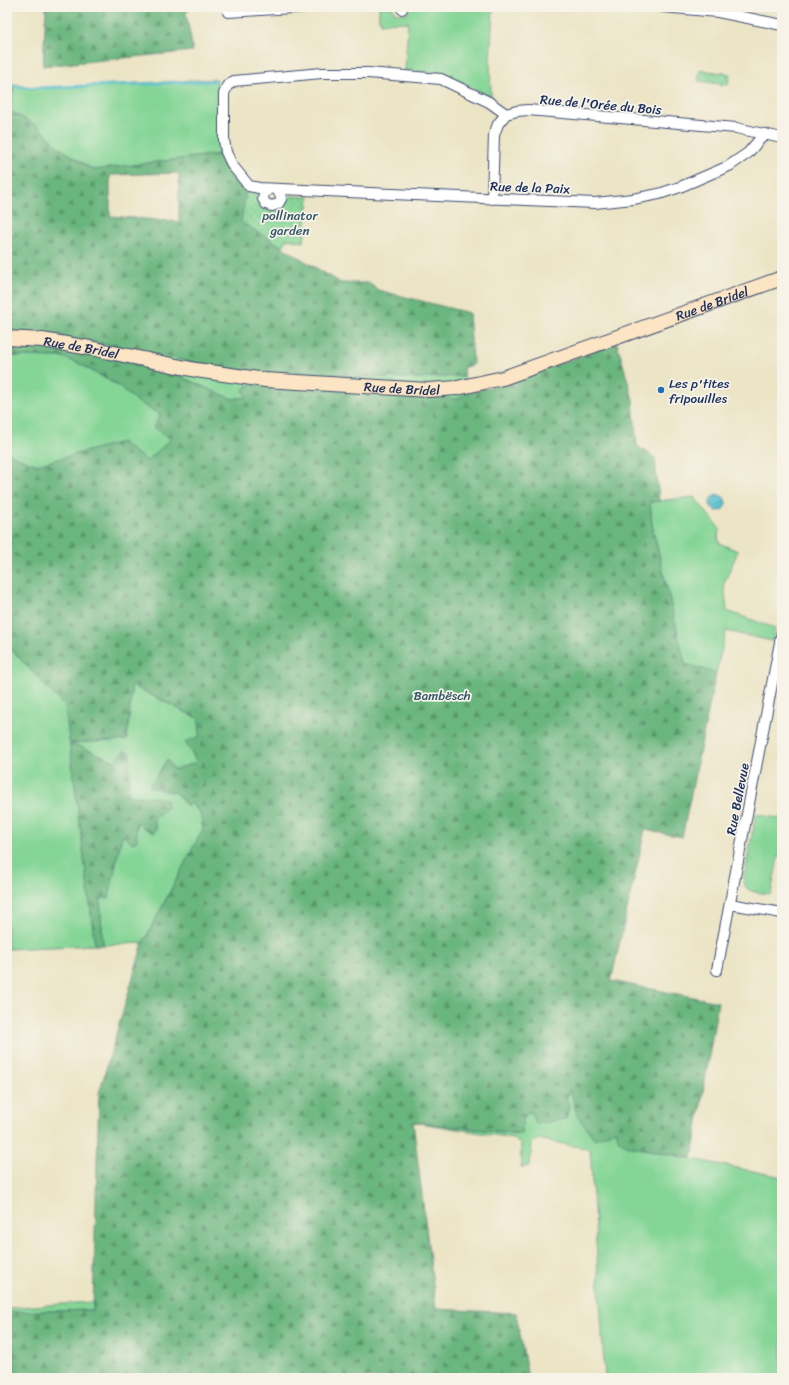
<svg xmlns="http://www.w3.org/2000/svg" width="789" height="1385" viewBox="0 0 789 1385" font-family="Sriracha,sans-serif">
<defs>
<pattern id="forest-firs" width="22" height="20" patternUnits="userSpaceOnUse"><rect width="22" height="20" fill="#6bb67f"/><path d="M5 1l3.5 6h-7zM16 11l3.5 6h-7z" fill="#57946b"/></pattern>
<pattern id="garden-dots" width="8" height="8" patternUnits="userSpaceOnUse"><rect width="8" height="8" fill="#84d596"/><path d="M2 2h.1M6 6h.1" fill="none" stroke="#71b784" stroke-width="1.8" stroke-linecap="round"/></pattern>
<pattern id="water-waves" width="16" height="10" patternUnits="userSpaceOnUse"><rect width="16" height="10" fill="#53bece"/><path d="M0 5q4-4 8 0t8 0" fill="none" stroke="#449baa"/></pattern>
</defs>
<rect width="100%" height="100%" fill="#f7f3e8"/>
<filter id="ink" filterUnits="userSpaceOnUse"><feTurbulence type="fractalNoise" baseFrequency=".025" numOctaves="2"/><feDisplacementMap in="SourceGraphic" scale="8" xChannelSelector="R" yChannelSelector="G"/><feConvolveMatrix kernelMatrix="1 2 1 2 8 2 1 2 1" color-interpolation-filters="sRGB"/></filter>
<filter id="wash" filterUnits="userSpaceOnUse"><feTurbulence type="fractalNoise" baseFrequency=".012" numOctaves="4" result="noise"/><feDisplacementMap in="SourceGraphic" scale="16" xChannelSelector="R" yChannelSelector="G"/><feGaussianBlur stdDeviation="0.9" result="paint"/><feColorMatrix in="noise" values="0 0 0 0 0 0 0 0 0 0 0 0 0 0 0 0 0 1.4 0 .05"/><feComposite in="paint" operator="in"/></filter>
<g filter="url(#wash)">
<rect width="100%" height="100%" fill="#ebe4c5"/>
<path fill="#84d596" stroke="#50827a" d="M 379,7 L 392,7 L 395,13 L 407,14 L 408,7 L 491,7 L 493,11 L 490,59 L 491,97 L 443,73 L 405,71 L 408,22 L 381,23 L 381,20 L 379,20 Z
M 217,79 L 219,154 L 94,170 L 58,147 L 39,127 L 10,111 L 14,84 L 37,88 Z
M 43,334 L 91,341 L 210,366 L 266,373 L 293,371 L 360,377 L 418,378 L 464,376 L 467,393 L 458,399 L 247,397 L 232,399 L 169,372 L 88,353 Z
M 7,356 L 63,357 L 80,364 L 120,387 L 138,402 L 161,415 L 171,439 L 147,461 L 121,442 L 37,465 L 7,453 Z
M 694,497 L 720,529 L 718,534 L 719,543 L 738,551 L 724,583 L 727,611 L 775,628 L 772,641 L 726,631 L 716,673 L 685,664 L 652,525 L 650,502 Z
M 12,650 L 65,706 L 95,945 L 7,949 L 7,651 Z
M 131,685 L 199,719 L 200,736 L 198,762 L 174,770 L 167,760 L 150,787 L 176,793 L 187,806 L 191,803 L 200,813 L 203,829 L 143,943 L 103,945 L 100,899 L 109,897 L 122,834 L 135,823 L 156,830 L 154,820 L 167,807 L 127,795 L 114,761 L 71,743 L 127,740 Z
M 756,814 L 782,819 L 782,857 L 778,857 L 771,894 C 759,892 747,894 743,882 Z
M 570,1089 L 616,1129 L 628,1146 L 782,1177 L 782,1378 L 605,1378 L 590,1149 L 538,1139 L 532,1145 L 530,1166 L 521,1167 L 521,1145 L 513,1138 L 413,1122 L 521,1134 L 523,1119 L 530,1111 L 569,1105 L 566,1099 Z
M 92,1302 L 93,1310 L 11,1312 L 16,1378 L 7,1378 L 7,1308 Z"/>
<path fill="url(#forest-firs)" stroke="#43726e" fill-rule="evenodd" d="M 46,7 L 191,7 L 186,13 L 193,51 L 43,66 Z
M 7,83 L 14,84 L 10,111 L 39,127 L 58,147 L 93,170 L 219,154 L 246,192 L 241,222 L 341,283 L 369,283 L 378,290 L 469,313 L 473,364 L 463,368 L 464,376 L 418,378 L 360,377 L 293,371 L 266,373 L 210,366 L 91,341 L 43,334 L 7,332 ZM 179,173 L 179,222 L 110,216 L 110,175 Z
M 617,343 L 633,400 L 637,446 L 655,458 L 659,501 L 650,502 L 652,525 L 685,664 L 716,673 L 682,837 L 645,830 L 611,981 L 718,1002 L 692,1158 L 628,1146 L 619,1141 L 616,1130 L 595,1139 L 577,1116 L 570,1089 L 566,1099 L 569,1105 L 566,1119 L 536,1124 L 530,1111 L 523,1119 L 522,1134 L 413,1122 L 436,1309 L 516,1313 L 528,1378 L 16,1378 L 10,1312 L 93,1310 L 99,1093 L 143,943 L 203,829 L 200,813 L 191,803 L 187,806 L 176,793 L 149,787 L 167,760 L 174,770 L 197,762 L 185,742 L 200,736 L 199,719 L 132,685 L 127,740 L 72,743 L 114,761 L 124,751 L 130,753 L 128,795 L 166,799 L 167,807 L 154,820 L 156,830 L 153,833 L 136,823 L 137,841 L 132,843 L 122,835 L 109,898 L 100,899 L 103,945 L 95,945 L 65,707 L 12,650 L 7,651 L 7,453 L 37,465 L 121,442 L 147,461 L 171,439 L 153,427 L 161,415 L 138,402 L 120,387 L 106,378 L 80,364 L 63,357 L 7,356 L 7,344 L 42,346 L 88,353 L 169,372 L 232,399 L 247,397 L 243,390 L 245,387 L 250,385 L 458,399 L 467,393 L 504,384 Z"/>
<path fill="url(#garden-dots)" stroke="#50827a" d="M 700,70 L 730,74 L 728,85 L 698,81 Z
M 246,192 L 257,193 C 258,208 274,219 284,205 C 286,203 287,199 288,196 L 309,197 L 304,242 L 287,239 L 283,247 L 241,222 Z"/>
<path fill="url(#water-waves)" stroke="#377696" d="M710 503a8 8 0 1 1 16 0a8 8 0 1 1-16 0Z"/>
<g fill="none" stroke-linecap="round" stroke-linejoin="round">
<path stroke="#53bece" stroke-width="3" d="M 7,87 L 11,86 L 37,88 L 216,81"/>
</g>
</g>
<g filter="url(#ink)">
<g fill="none" stroke-linecap="round" stroke-linejoin="round">
<defs>
<path id="minor" d="M 663,7 L 718,12 L 782,25
M 402,9 L 402,7
M 228,12 L 307,7
M 506,114 L 489,102 L 441,79 L 368,73 L 322,73 L 234,81 L 227,86 L 224,94 L 224,140 L 226,152 L 232,165 L 249,186 L 259,188 L 595,203 L 633,199 L 659,194 L 680,187 L 729,166 L 748,153 L 760,139 L 766,134
M 269,189 L 264,193 L 263,199 L 266,204 L 272,206 L 278,204 L 281,199 L 280,193 L 275,189
M 492,199 L 494,135 L 498,124 L 506,114 L 517,111 L 528,110 L 736,128 L 782,138
M 730,904 L 782,913
M 717,970 L 782,632"/>
<g id="secondary">
<path id="s1" d="M 7,338 L 42,340 L 90,348 L 196,370 L 265,380 L 428,390 L 457,388 L 503,378 L 782,278"/>
</g>
</defs>
<use href="#minor" stroke="#3a4a6d" stroke-width="12"/>
<use href="#secondary" stroke="#3a4a6d" stroke-width="16"/>
<use href="#minor" stroke="#fff" stroke-width="10"/>
<use href="#secondary" stroke="#fce5c4" stroke-width="14"/>
</g>
</g>
<circle fill="#1f6fb2" stroke="#f7f3e8" stroke-width="1.5" cx="661" cy="390" r="4"/>
<g text-anchor="middle" stroke-width="3.5" stroke-linejoin="round" paint-order="stroke">
<g font-size="13" fill="#1b2f5e" stroke="#f7f3e8">
<text transform="translate(601 104) rotate(5)" y="5">Rue de l'Orée du Bois</text>
<text transform="translate(530 187) rotate(2)" y="5">Rue de la Paix</text>
<text dy="5" stroke="none"><textPath href="#s1" startOffset="723">Rue de Bridel</textPath></text>
<text dy="5" stroke="none"><textPath href="#s1" startOffset="75">Rue de Bridel</textPath></text>
<text dy="5" stroke="none"><textPath href="#s1" startOffset="399">Rue de Bridel</textPath></text>
<text transform="translate(737 799) rotate(-79)" y="5">Rue Bellevue</text>
</g>
<g font-size="13" fill="#35586c" stroke="#f7f3e8">
<text x="290" y="220">pollinator<tspan x="290" dy="15">garden</tspan></text>
<text x="442" y="700">Bambësch</text>
</g>
<g font-size="13" fill="#1b2f5e" stroke="#f7f3e8" text-anchor="start">
<text x="669" y="388">Les p'tites<tspan x="669" dy="15">fripouilles</tspan></text>
</g>
</g>
<rect width="789" height="1385" fill="none" stroke="#f7f3e8" stroke-width="24"/>
</svg>
